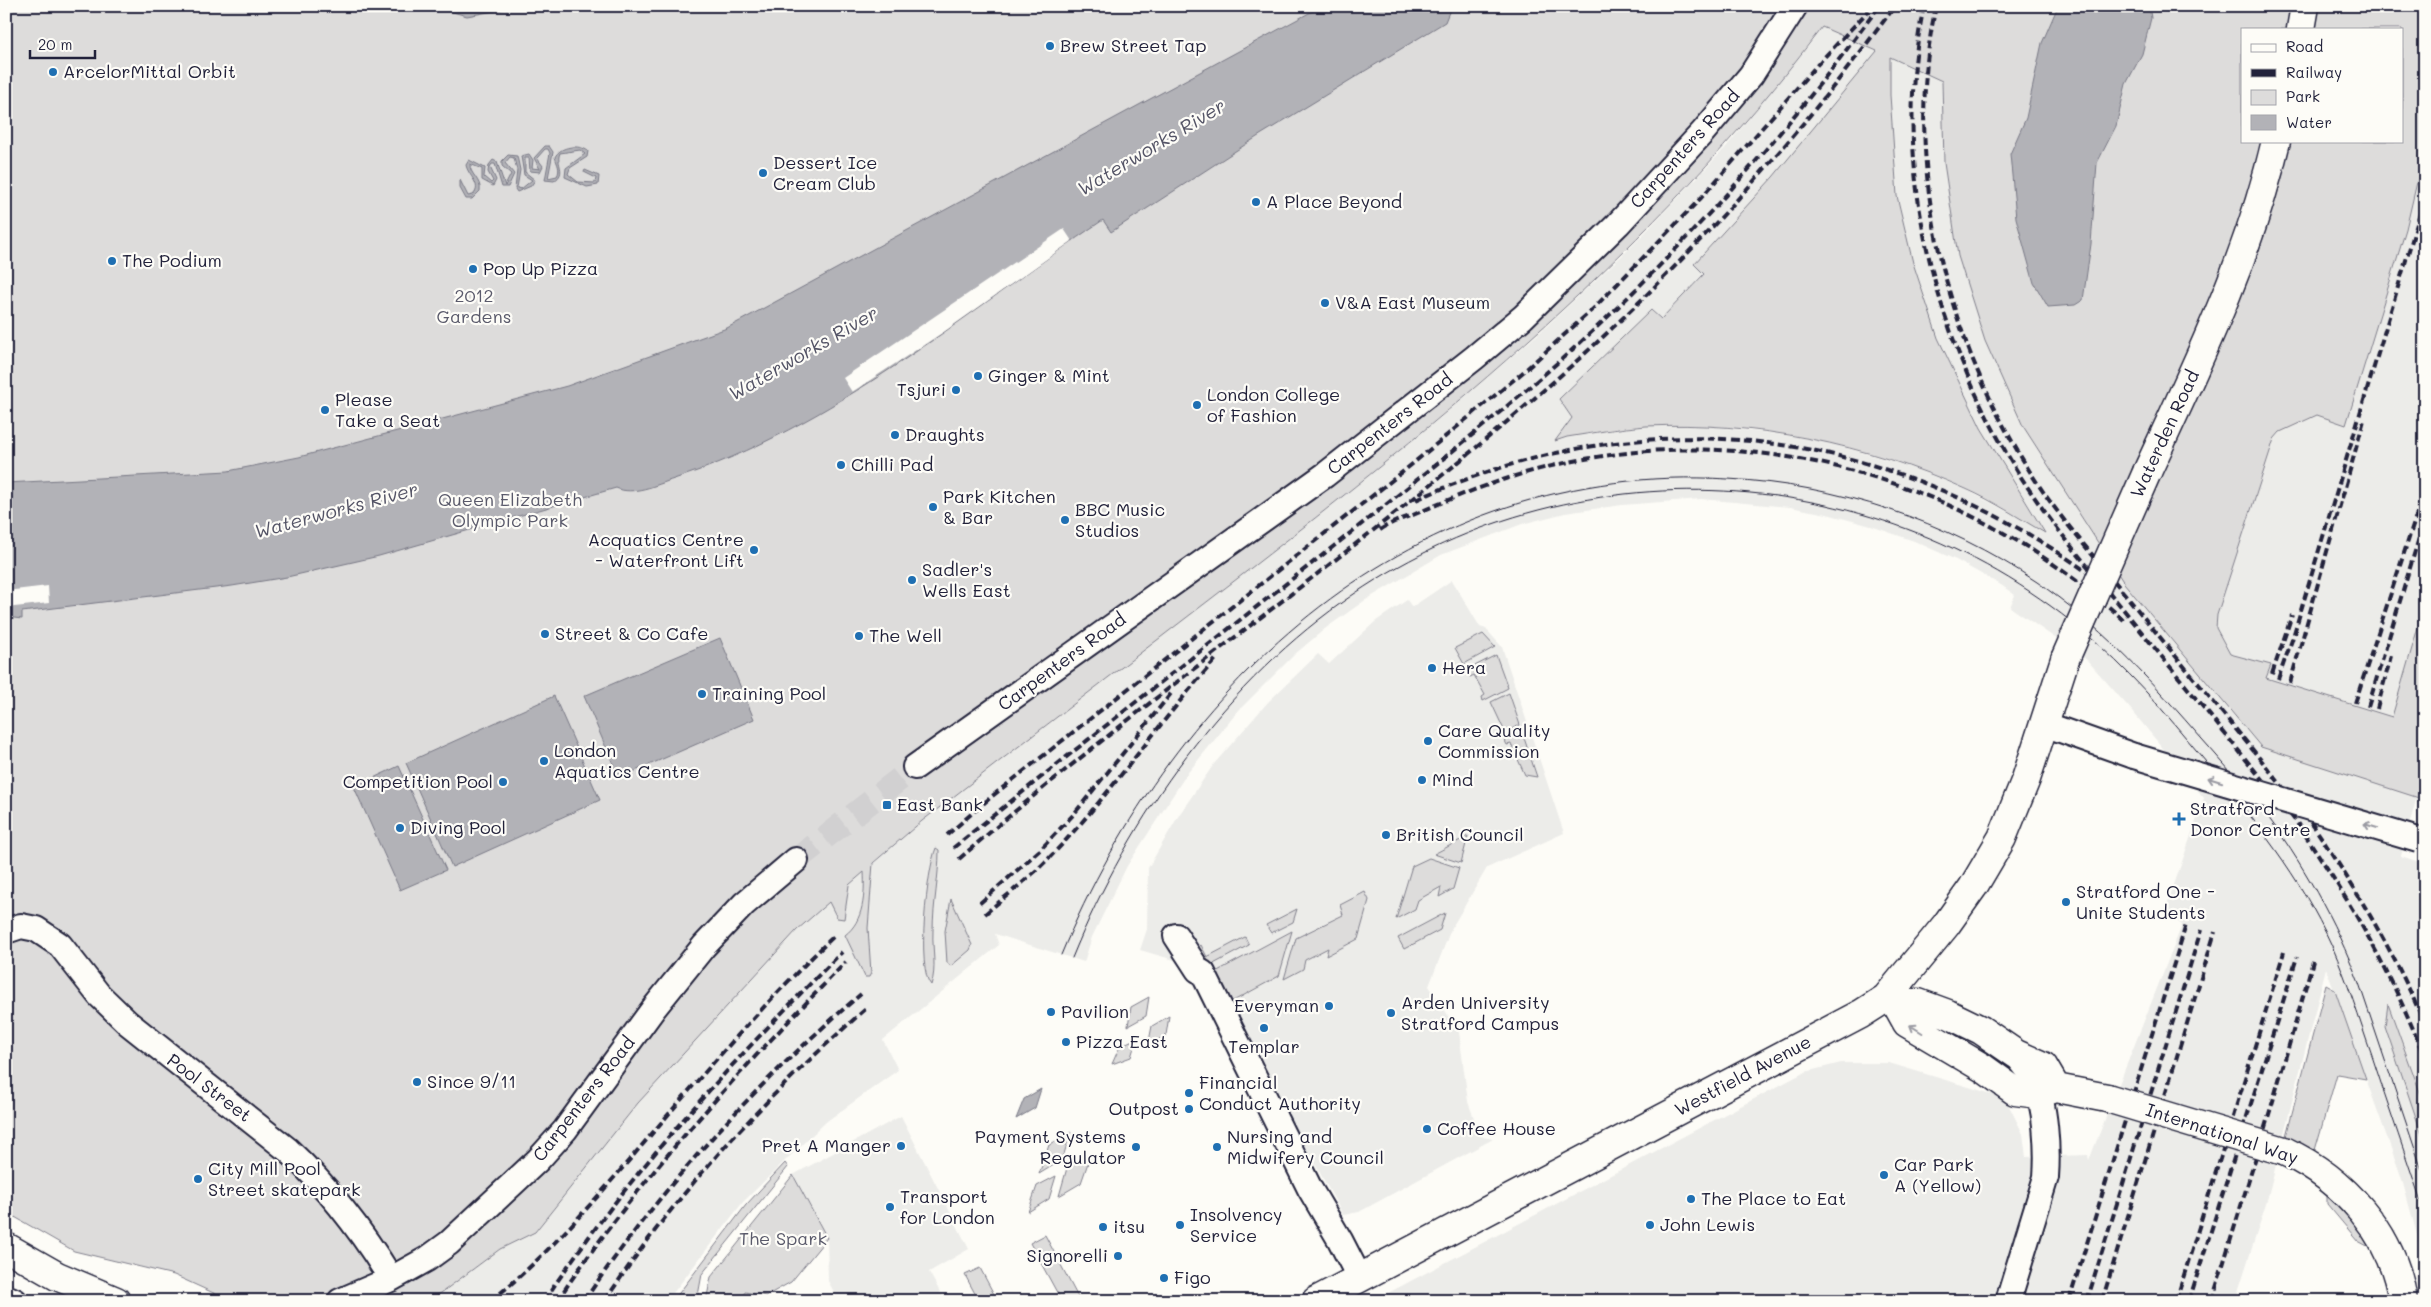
<svg xmlns="http://www.w3.org/2000/svg" width="2431" height="1307" viewBox="0 0 2431 1307" font-family="Mali,sans-serif">
<rect width="100%" height="100%" fill="#fdfcf7"/>
<filter id="ink" filterUnits="userSpaceOnUse"><feTurbulence type="fractalNoise" baseFrequency=".02" numOctaves="2"/><feDisplacementMap in="SourceGraphic" scale="10" xChannelSelector="R" yChannelSelector="G"/><feConvolveMatrix kernelMatrix="1 2 1 2 8 2 1 2 1" color-interpolation-filters="sRGB"/></filter>
<g filter="url(#ink)">
<path fill="#ecece9" fill-rule="evenodd" d="M 1838,6 L 1942,81 L 1944,163 L 1958,256 L 2402,141 L 2425,44 L 2425,766 L 2401,856 L 2425,864 L 2425,1264 L 2401,1176 L 2326,968 L 2266,1204 L 2235,1301 L 1373,1301 L 1805,1072 L 1841,1063 L 1889,1063 L 2002,1097 L 2007,1102 L 2023,1134 L 2026,1157 L 2088,1155 L 2089,1160 L 2182,925 L 2165,911 L 2204,798 L 2133,712 L 2087,660 L 2010,607 L 2015,595 L 2001,585 L 1956,560 L 1914,541 L 1871,526 L 1827,514 L 1790,507 L 1701,499 L 1622,505 L 1565,513 L 1522,524 L 1441,555 L 1364,601 L 1326,628 L 1295,654 L 1239,710 L 1186,775 L 1127,866 L 1092,937 L 1084,962 L 995,934 L 999,945 L 883,1040 L 898,1070 L 827,1121 L 790,1156 L 743,1202 L 667,1301 L 427,1301 L 441,1293 L 500,1249 L 535,1232 L 638,1103 L 797,930 L 922,821 L 1341,498 L 1446,413 L 1537,335 L 1631,247 L 1725,148 L 1811,43 ZM 1890,57 L 1890,95 L 1897,196 L 1913,263 L 1938,338 L 1981,428 L 2045,532 L 1967,490 L 1914,468 L 1827,442 L 1778,434 L 1707,426 L 1644,426 L 1567,437 L 1556,440 L 1572,418 L 1559,399 L 1652,310 L 1661,319 L 1704,273 L 1695,263 L 1773,177 Z
M 1452,580 L 1480,627 L 1486,629 L 1502,647 L 1564,833 L 1487,868 L 1451,929 L 1429,986 L 1459,1032 L 1468,1102 L 1477,1126 L 1483,1137 L 1493,1139 L 1359,1212 L 1343,1215 L 1239,1026 L 1188,964 L 1140,950 L 1147,929 L 1148,868 L 1179,815 L 1214,764 L 1268,702 L 1318,654 L 1329,664 L 1376,621 L 1407,600 L 1412,607 Z
M 901,1116 L 969,1249 L 929,1272 L 945,1301 L 839,1301 L 828,1281 L 827,1238 L 793,1175 Z"/>
<path fill="#dddcdb" stroke="#807f8b" fill-rule="evenodd" d="M 6,6 L 2425,6 L 2425,148 L 2406,229 L 2346,425 L 2317,415 L 2280,432 L 2274,439 L 2217,615 L 2216,628 L 2230,654 L 2271,665 L 2266,678 L 2392,717 L 2425,603 L 2425,800 L 2261,747 L 2124,583 L 2023,426 L 1985,341 L 1958,256 L 1944,163 L 1942,81 L 1890,57 L 1890,95 L 1897,196 L 1913,263 L 1938,338 L 1981,428 L 2045,533 C 2019,518 1993,501 1966,489 C 1866,444 1755,421 1646,426 C 1620,428 1593,433 1567,437 L 1555,441 L 1572,418 L 1559,399 L 1651,310 L 1661,319 L 1704,274 L 1694,264 L 1773,177 L 1877,51 L 1822,27 C 1655,248 1446,418 1229,585 C 1126,664 1024,742 922,821 L 873,863 L 868,928 L 871,973 L 869,977 L 865,977 L 845,935 C 864,921 865,894 864,872 L 849,885 L 844,919 L 837,918 L 829,902 L 797,930 L 638,1103 L 535,1232 L 500,1249 L 441,1293 L 427,1301 L 231,1301 L 174,1275 L 74,1251 L 6,1212 ZM 2242,29 L 2402,29 L 2402,141 L 2242,141 Z
M 1483,634 L 1495,647 L 1464,664 L 1455,648 Z
M 1496,655 L 1508,688 L 1483,701 L 1482,697 L 1485,695 L 1474,675 L 1470,677 L 1467,670 Z
M 1509,693 L 1520,725 L 1505,732 L 1491,702 Z
M 1522,732 L 1537,777 L 1525,775 L 1511,744 L 1507,745 L 1505,741 Z
M 1468,836 L 1461,863 L 1434,854 Z
M 936,848 L 939,850 C 939,878 933,904 933,931 C 932,950 937,968 931,985 C 916,970 927,869 936,848 Z
M 1429,858 L 1459,868 L 1453,889 L 1439,897 L 1441,887 L 1418,900 L 1415,909 L 1396,919 L 1412,866 Z
M 1365,892 L 1369,900 L 1358,939 L 1326,956 L 1328,948 L 1305,960 L 1303,969 L 1284,979 L 1296,938 L 1343,915 L 1340,905 Z
M 951,899 L 972,945 L 970,950 L 951,966 L 947,963 L 945,931 Z
M 1297,909 L 1293,922 L 1271,933 L 1266,925 Z
M 1445,913 L 1440,930 L 1404,949 L 1398,938 Z
M 1292,931 L 1279,976 L 1226,1005 L 1210,975 Z
M 1245,937 L 1249,945 L 1206,968 L 1196,949 L 1201,945 L 1207,957 Z
M 2326,985 L 2335,990 L 2366,1079 L 2337,1074 L 2315,1150 L 2289,1139 L 2290,1137 L 2286,1136 Z
M 1149,997 L 1146,1016 L 1128,1026 L 1131,1007 Z
M 2388,1004 L 2425,1106 L 2425,1144 L 2385,1026 Z
M 1169,1016 L 1166,1035 L 1148,1046 L 1152,1026 Z
M 1137,1038 L 1131,1057 L 1112,1064 L 1120,1046 Z
M 1071,1132 L 1062,1160 L 1039,1174 L 1049,1145 Z
M 1090,1157 L 1081,1183 L 1059,1196 L 1067,1168 Z
M 785,1163 L 788,1167 L 702,1274 L 697,1301 L 673,1301 L 746,1205 Z
M 793,1175 L 827,1238 L 791,1282 L 766,1296 L 745,1292 L 743,1301 L 706,1301 L 711,1277 Z
M 1056,1176 L 1049,1199 L 1028,1212 L 1037,1186 Z
M 2327,1192 L 2339,1203 L 2373,1249 L 2358,1241 L 2327,1204 Z
M 1045,1235 L 1080,1301 L 1061,1301 L 1060,1298 L 1030,1243 Z
M 980,1268 L 996,1298 L 998,1301 L 979,1301 L 965,1275 Z"/>
<path fill="#b2b2b7" stroke="#787885" d="M 431,6 L 522,6 L 467,16 Z
M 1322,6 L 1458,6 L 1449,12 L 1445,22 L 1257,137 L 1111,232 L 1103,220 C 966,312 832,428 674,479 C 656,485 633,496 616,488 L 379,556 L 287,577 L 232,586 L 22,612 L 22,619 L 6,617 L 6,483 L 228,471 L 299,457 L 567,386 L 727,328 Z
M 2058,6 L 2149,6 L 2151,18 L 2142,54 L 2126,84 L 2116,126 L 2097,163 L 2091,244 L 2083,300 L 2075,305 L 2048,307 L 2034,283 L 2016,218 L 2010,154 L 2026,118 L 2042,43 Z
M 545,146 L 549,146 L 553,152 L 548,178 L 557,176 C 561,169 557,164 555,157 C 560,146 579,144 588,151 L 587,157 L 570,168 L 568,174 L 578,182 L 595,183 L 596,178 L 584,172 L 585,170 L 599,176 L 598,185 L 587,187 L 565,177 L 566,168 L 585,154 L 580,150 L 560,153 C 555,164 568,172 554,181 L 545,180 L 550,153 L 548,149 L 545,149 L 537,158 L 543,166 L 540,172 L 530,171 L 529,158 L 525,158 L 525,172 L 535,180 L 531,186 L 517,192 L 515,189 L 517,170 L 514,158 L 510,157 L 505,163 L 514,174 L 508,187 L 502,187 L 495,164 L 492,164 L 490,167 L 496,180 L 493,186 L 482,180 L 482,169 L 470,164 C 469,174 482,180 480,191 L 472,199 L 466,199 L 460,188 L 460,180 L 468,196 L 473,195 C 483,185 468,176 466,165 L 469,160 L 485,168 L 484,177 L 491,183 L 493,181 L 488,172 L 489,165 L 493,160 L 497,162 L 505,186 L 511,174 L 502,166 L 502,161 L 508,155 L 517,156 L 520,170 L 517,188 L 521,189 L 532,180 L 524,175 L 521,156 L 529,154 L 533,160 L 532,168 L 540,169 L 534,158 Z
M 720,638 L 754,719 L 619,778 L 584,696 Z
M 554,696 L 600,800 L 452,867 L 406,763 Z
M 399,766 L 446,870 L 400,890 L 354,787 Z
M 1041,1089 L 1035,1108 L 1016,1119 L 1024,1099 Z"/>
<path fill="#fdfcf7" d="M 1064,229 L 1072,241 L 945,331 L 852,392 L 843,378 Z
M 48,586 L 49,603 L 6,608 L 6,591 Z"/>
<g fill="none" stroke-linecap="round" stroke-linejoin="round">
<path stroke="#d1d0d1" stroke-width="24" stroke-dasharray="24 12" stroke-linecap="butt" d="M 796,860 L 915,767"/>
<defs>
<path id="minor" d="M 2044,724 L 2134,756
M 915,767 L 1325,475 L 1474,358 L 1523,317 L 1618,224 L 1703,132 L 1751,75 L 1795,6
M 6,931 L 21,926 L 36,929 L 60,945 L 99,995 L 128,1023 L 288,1150 C 330,1189 362,1231 391,1279
M 1176,936 L 1198,970 L 1203,973 L 1310,1189 L 1340,1240 L 1359,1277
M 6,1297 L 15,1301
M 340,1301 L 391,1279 L 427,1259 L 449,1243 L 538,1160 L 565,1130 L 654,1008 L 704,946 L 744,904 L 796,860
M 2008,1301 L 2046,1177 C 2048,1150 2046,1105 2034,1080 C 2030,1071 2022,1063 2016,1054"/>
<path id="tertiary" d="M 2301,29 L 2305,6
M 2147,472 C 2197,364 2249,258 2276,141
M 1886,998 L 1897,1005 L 1907,1023 L 1983,1068 L 2015,1091 L 2038,1094 L 2056,1088 L 2107,1098
M 1897,1005 L 1918,1003 L 1948,1014 L 1981,1030 L 2016,1054 L 2043,1066 L 2056,1088
M 2284,1151 C 2344,1179 2393,1233 2403,1301
M 6,1247 L 57,1276 L 116,1301
M 1316,1301 L 1861,1014 L 1886,998 L 1946,925 L 1973,887 L 2002,838 L 2026,779 L 2065,659"/>
</defs>
<use href="#minor" stroke="#22223b" stroke-width="28"/>
<use href="#tertiary" stroke="#22223b" stroke-width="31"/>
<use href="#minor" stroke="#fdfcf7" stroke-width="24"/>
<use href="#tertiary" stroke="#fdfcf7" stroke-width="28"/>
<path stroke="#22223b" stroke-width="1" d="M 1061,955 C 1175,680 1415,460 1728,479 C 1838,485 1945,520 2037,582 C 2097,623 2146,675 2194,730 C 2217,756 2240,782 2262,809 C 2302,861 2335,921 2359,983 L 2425,1179
M 1072,958 C 1130,816 1226,681 1354,594 C 1584,437 1896,461 2101,647 C 2140,682 2173,722 2206,762 C 2255,820 2300,876 2332,946 C 2348,982 2359,1019 2372,1056 C 2389,1108 2407,1160 2425,1213"/>
<path stroke="#22223b" stroke-width="4" stroke-dasharray="8 4" stroke-linecap="butt" d="M 1924,6 C 1890,165 1934,337 2019,474 C 2048,520 2084,562 2119,604 C 2178,677 2238,749 2297,823 C 2348,897 2393,974 2425,1059
M 1936,6 C 1902,161 1944,332 2026,465 C 2053,511 2090,551 2124,593 C 2187,671 2253,748 2315,828 C 2357,891 2396,955 2425,1025
M 1416,500 C 1648,395 1882,427 2087,572
M 1380,530 C 1390,523 1402,519 1413,515 C 1438,504 1462,494 1488,485 C 1711,405 1952,464 2125,621
M 2272,674 L 2292,615
M 2278,679 L 2292,640 L 2425,197
M 2290,683 L 2364,420
M 2355,703 L 2425,489
M 2368,707 L 2425,518
M 2377,709 L 2391,656
M 947,835 L 991,797 L 1405,470 L 1522,373 L 1594,308 L 1701,198 L 1817,65 L 1869,10
M 953,848 C 1079,746 1207,646 1334,546 C 1418,479 1502,413 1582,341 C 1691,240 1792,126 1879,6
M 959,859 C 1145,697 1350,558 1537,396 C 1671,281 1790,148 1895,6
M 980,903 L 1041,849 L 1074,814 L 1173,691
M 985,914 C 1007,895 1031,877 1051,856 C 1111,794 1159,722 1217,658
M 491,1301 C 555,1249 607,1186 661,1123 C 716,1059 772,995 833,937
M 544,1301 C 629,1173 733,1060 842,952
M 557,1301 C 640,1177 742,1068 846,962
M 584,1301 C 664,1184 753,1086 861,994
M 605,1301 C 678,1190 768,1094 868,1007
M 2069,1301 L 2186,925
M 2087,1301 L 2201,930
M 2102,1301 L 2215,932
M 2176,1301 L 2284,952
M 2189,1301 L 2297,957
M 2212,1301 L 2273,1101 L 2313,961"/>
<defs>
<path id="minor-bridge" d="M 2134,756 L 2418,840"/>
<path id="tertiary-bridge" d="M 2065,659 L 2147,472
M 2107,1098 L 2284,1151"/>
</defs>
<use href="#minor-bridge" stroke="#22223b" stroke-width="28" stroke-linecap="butt"/>
<use href="#tertiary-bridge" stroke="#22223b" stroke-width="31" stroke-linecap="butt"/>
<use href="#minor-bridge" stroke="#fdfcf7" stroke-width="24"/>
<use href="#tertiary-bridge" stroke="#fdfcf7" stroke-width="28"/>
</g>
<defs><path id="oneway-shaft" d="M-6 0H5M1.5-3L5.5 0L1.5 3" fill="none" stroke-width="1.6" stroke-linecap="round" stroke-linejoin="round" transform="scale(1.25)"/></defs>
<g stroke="#9a9aa2">
<use href="#oneway-shaft" transform="translate(2215 780) rotate(-163)"/>
<use href="#oneway-shaft" transform="translate(2371 826) rotate(-163)"/>
<use href="#oneway-shaft" transform="translate(1916 1029) rotate(-148)"/>
</g>
</g>
<g fill="#1f6fb2" stroke="#fdfcf7" stroke-width="2">
<circle cx="1050" cy="46" r="5"/>
<circle cx="53" cy="72" r="5"/>
<circle cx="763" cy="173" r="5"/>
<circle cx="1256" cy="202" r="5"/>
<circle cx="112" cy="261" r="5"/>
<circle cx="473" cy="269" r="5"/>
<circle cx="1325" cy="303" r="5"/>
<circle cx="978" cy="376" r="5"/>
<circle cx="956" cy="390" r="5"/>
<circle cx="1197" cy="405" r="5"/>
<circle cx="325" cy="410" r="5"/>
<circle cx="895" cy="435" r="5"/>
<circle cx="841" cy="465" r="5"/>
<circle cx="933" cy="507" r="5"/>
<circle cx="1065" cy="520" r="5"/>
<circle cx="754" cy="550" r="5"/>
<circle cx="912" cy="580" r="5"/>
<circle cx="545" cy="634" r="5"/>
<circle cx="859" cy="636" r="5"/>
<circle cx="1432" cy="668" r="5"/>
<circle cx="702" cy="694" r="5"/>
<circle cx="1428" cy="741" r="5"/>
<circle cx="544" cy="761" r="5"/>
<circle cx="1422" cy="780" r="5"/>
<circle cx="503" cy="782" r="5"/>
<rect x="882" y="800" width="10" height="10" rx="2.5"/>
<path d="M2176.5 811.5h5v5h5v5h-5v5h-5v-5h-5v-5h5z"/>
<circle cx="400" cy="828" r="5"/>
<circle cx="1386" cy="835" r="5"/>
<circle cx="2066" cy="902" r="5"/>
<circle cx="1329" cy="1006" r="5"/>
<circle cx="1051" cy="1012" r="5"/>
<circle cx="1391" cy="1013" r="5"/>
<circle cx="1264" cy="1028" r="5"/>
<circle cx="1066" cy="1042" r="5"/>
<circle cx="417" cy="1082" r="5"/>
<circle cx="1189" cy="1093" r="5"/>
<circle cx="1189" cy="1109" r="5"/>
<circle cx="1427" cy="1129" r="5"/>
<circle cx="901" cy="1146" r="5"/>
<circle cx="1136" cy="1147" r="5"/>
<circle cx="1217" cy="1147" r="5"/>
<circle cx="1884" cy="1175" r="5"/>
<circle cx="198" cy="1179" r="5"/>
<circle cx="1691" cy="1199" r="5"/>
<circle cx="890" cy="1207" r="5"/>
<circle cx="1180" cy="1225" r="5"/>
<circle cx="1650" cy="1225" r="5"/>
<circle cx="1103" cy="1227" r="5"/>
<circle cx="1118" cy="1256" r="5"/>
<circle cx="1164" cy="1278" r="5"/>
</g>
<g text-anchor="middle" stroke-width="4.5" stroke-linejoin="round" paint-order="stroke">
<g font-size="18" fill="#22223b" stroke="#fdfcf7" text-anchor="start">
<text x="1060" y="52">Brew Street Tap</text>
<text x="63" y="78">ArcelorMittal Orbit</text>
<text x="773" y="169">Dessert Ice<tspan x="773" dy="21">Cream Club</tspan></text>
<text x="1266" y="208">A Place Beyond</text>
<text x="122" y="267">The Podium</text>
<text x="483" y="275">Pop Up Pizza</text>
<text x="1335" y="309">V&amp;A East Museum</text>
<text x="988" y="382">Ginger &amp; Mint</text>
<text x="946" y="396" text-anchor="end">Tsjuri</text>
<text x="1207" y="401">London College<tspan x="1207" dy="21">of Fashion</tspan></text>
<text x="335" y="406">Please<tspan x="335" dy="21">Take a Seat</tspan></text>
<text x="905" y="441">Draughts</text>
<text x="851" y="471">Chilli Pad</text>
<text x="943" y="503">Park Kitchen<tspan x="943" dy="21">&amp; Bar</tspan></text>
<text x="1075" y="516">BBC Music<tspan x="1075" dy="21">Studios</tspan></text>
<text x="744" y="546" text-anchor="end">Acquatics Centre<tspan x="744" dy="21">- Waterfront Lift</tspan></text>
<text x="922" y="576">Sadler's<tspan x="922" dy="21">Wells East</tspan></text>
<text x="555" y="640">Street &amp; Co Cafe</text>
<text x="869" y="642">The Well</text>
<text x="1442" y="674">Hera</text>
<text x="712" y="700">Training Pool</text>
<text x="1438" y="737">Care Quality<tspan x="1438" dy="21">Commission</tspan></text>
<text x="554" y="757">London<tspan x="554" dy="21">Aquatics Centre</tspan></text>
<text x="1432" y="786">Mind</text>
<text x="493" y="788" text-anchor="end">Competition Pool</text>
<text x="897" y="811">East Bank</text>
<text x="2190" y="815">Stratford<tspan x="2190" dy="21">Donor Centre</tspan></text>
<text x="410" y="834">Diving Pool</text>
<text x="1396" y="841">British Council</text>
<text x="2076" y="898">Stratford One -<tspan x="2076" dy="21">Unite Students</tspan></text>
<text x="1401" y="1009">Arden University<tspan x="1401" dy="21">Stratford Campus</tspan></text>
<text x="1319" y="1012" text-anchor="end">Everyman</text>
<text x="1061" y="1018">Pavilion</text>
<text x="1076" y="1048">Pizza East</text>
<text x="1264" y="1053" text-anchor="middle">Templar</text>
<text x="427" y="1088">Since 9/11</text>
<text x="1199" y="1089">Financial<tspan x="1199" dy="21">Conduct Authority</tspan></text>
<text x="1179" y="1115" text-anchor="end">Outpost</text>
<text x="1437" y="1135">Coffee House</text>
<text x="1126" y="1143" text-anchor="end">Payment Systems<tspan x="1126" dy="21">Regulator</tspan></text>
<text x="1227" y="1143">Nursing and<tspan x="1227" dy="21">Midwifery Council</tspan></text>
<text x="891" y="1152" text-anchor="end">Pret A Manger</text>
<text x="1894" y="1171">Car Park<tspan x="1894" dy="21">A (Yellow)</tspan></text>
<text x="208" y="1175">City Mill Pool<tspan x="208" dy="21">Street skatepark</tspan></text>
<text x="900" y="1203">Transport<tspan x="900" dy="21">for London</tspan></text>
<text x="1701" y="1205">The Place to Eat</text>
<text x="1190" y="1221">Insolvency<tspan x="1190" dy="21">Service</tspan></text>
<text x="1660" y="1231">John Lewis</text>
<text x="1113" y="1233">itsu</text>
<text x="1108" y="1262" text-anchor="end">Signorelli</text>
<text x="1174" y="1284">Figo</text>
</g>
<g font-size="18" fill="#22223b" stroke="#fdfcf7">
<text transform="translate(1685 149) rotate(-48)" y="6">Carpenters Road</text>
<text transform="translate(1390 424) rotate(-38)" y="6">Carpenters Road</text>
<text transform="translate(2165 434) rotate(-65)" y="6">Waterden Road</text>
<text transform="translate(1062 662) rotate(-36)" y="6">Carpenters Road</text>
<text transform="translate(1743 1076) rotate(-28)" y="6">Westfield Avenue</text>
<text transform="translate(209 1088) rotate(37)" y="6">Pool Street</text>
<text transform="translate(584 1099) rotate(-52)" y="6">Carpenters Road</text>
<text transform="translate(2222 1134) rotate(18)" y="6">International Way</text>
</g>
<g font-size="18" fill="#5a5a6b" stroke="#fdfcf7">
<text x="474" y="302">2012<tspan x="474" dy="21">Gardens</tspan></text>
<text x="510" y="506">Queen Elizabeth<tspan x="510" dy="21">Olympic Park</tspan></text>
<text x="783" y="1245">The Spark</text>
</g>
<g font-size="19" font-style="italic" fill="#545466" stroke="#fdfcf7">
<text transform="translate(1151 147) rotate(-31)" y="7">Waterworks River</text>
<text transform="translate(803 353) rotate(-30)" y="7">Waterworks River</text>
<text transform="translate(336 510) rotate(-15)" y="7">Waterworks River</text>
</g>
</g>
<rect width="2431" height="1307" fill="none" stroke="#fdfcf7" stroke-width="25"/>
<rect x="12" y="12" width="2406" height="1282" fill="none" stroke="#22223b" stroke-width="2" filter="url(#ink)"/>
<rect x="2241" y="28" width="162" height="115" fill="#fdfcf7" stroke="#a5a5ac"/>
<rect x="2251" y="44" width="25" height="8" fill="#fdfcf7" stroke="#a5a5ac"/>
<text x="2286" y="52" font-size="15" fill="#22223b">Road</text>
<rect x="2251" y="69" width="25" height="8" fill="#22223b" stroke="#a5a5ac"/>
<text x="2286" y="78" font-size="15" fill="#22223b">Railway</text>
<rect x="2251" y="90" width="25" height="15" fill="#dddcdb" stroke="#a5a5ac"/>
<text x="2286" y="102" font-size="15" fill="#22223b">Park</text>
<rect x="2251" y="115" width="25" height="15" fill="#b2b2b7" stroke="#a5a5ac"/>
<text x="2286" y="128" font-size="15" fill="#22223b">Water</text>
<path d="M30 50v8h65v-8" fill="none" stroke="#22223b" stroke-width="2.5"/>
<text x="38" y="50" font-size="15" fill="#22223b" stroke="#fdfcf7" stroke-width="4" paint-order="stroke">20 m</text>
</svg>
